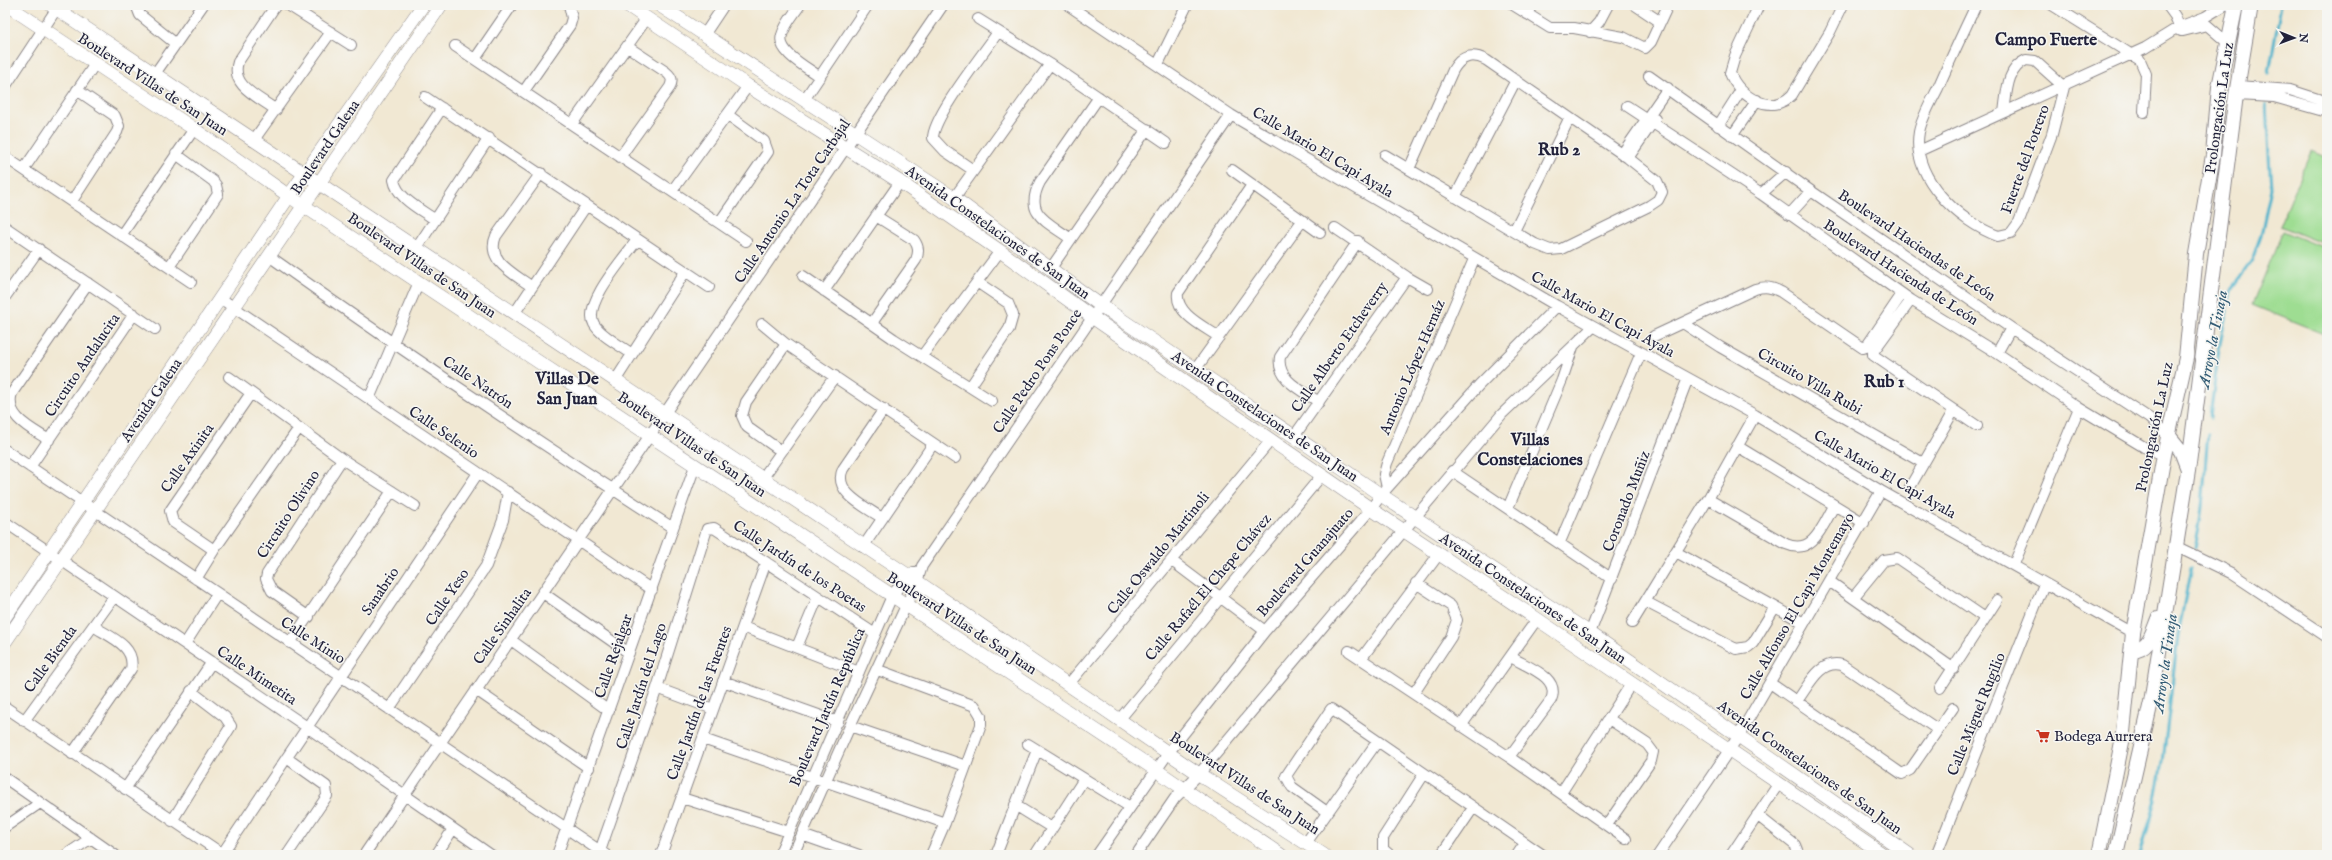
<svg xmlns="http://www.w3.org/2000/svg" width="2332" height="860" viewBox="0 0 2332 860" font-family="'IM FELL English',serif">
<rect width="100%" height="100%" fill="#f6f6f2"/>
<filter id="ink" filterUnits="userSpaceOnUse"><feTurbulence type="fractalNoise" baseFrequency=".025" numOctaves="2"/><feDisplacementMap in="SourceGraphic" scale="8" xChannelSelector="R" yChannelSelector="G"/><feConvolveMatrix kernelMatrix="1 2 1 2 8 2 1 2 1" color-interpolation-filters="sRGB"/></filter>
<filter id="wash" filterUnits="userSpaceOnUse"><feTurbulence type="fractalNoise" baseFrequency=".012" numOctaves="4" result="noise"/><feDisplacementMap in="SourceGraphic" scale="16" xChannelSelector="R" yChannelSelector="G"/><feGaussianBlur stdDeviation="0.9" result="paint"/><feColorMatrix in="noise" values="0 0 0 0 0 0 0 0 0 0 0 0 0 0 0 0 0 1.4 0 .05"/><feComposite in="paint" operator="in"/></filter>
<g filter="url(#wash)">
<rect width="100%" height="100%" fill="#f1e8d3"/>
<path fill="#9edd92" stroke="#608066" d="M 2311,151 L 2327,158 L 2327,245 L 2280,226 Z
M 2283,231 L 2327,249 L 2327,335 L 2252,305 Z"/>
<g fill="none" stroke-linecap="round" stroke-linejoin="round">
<path stroke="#4db3cc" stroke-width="3" d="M 2269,73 L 2281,5
M 2210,417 L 2219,349 L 2231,291 L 2252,260 L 2261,235 L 2271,188 L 2266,105
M 2195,547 C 2204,511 2204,472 2208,435
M 2140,855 L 2156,800 L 2163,762 L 2178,635 L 2191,567"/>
</g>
</g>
<g filter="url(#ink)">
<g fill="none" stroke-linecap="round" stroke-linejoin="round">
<defs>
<path id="minor" d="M 136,5 L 140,15 L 176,44
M 288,5 L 351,45
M 800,5 C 794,14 785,24 782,35 C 776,52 808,68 820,77
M 1068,5 L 1231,115 L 1557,306 L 1755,415 L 1881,491 L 2133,633
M 1513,5 L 1550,28 L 1574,28 L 1623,37 L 1645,48 L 1651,42 L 1668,5
M 1635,5 L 1659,21
M 1759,5 L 1735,56 L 1730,73 C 1739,97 1771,116 1792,95 L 1830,32 L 1843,5
M 1976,5 C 1963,33 1950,60 1938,88 C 1931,102 1922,117 1919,132 C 1911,177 1959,222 1998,236 L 2011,233 L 2019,222 L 2052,134 L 2064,87 L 2035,61 L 2026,60 C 2006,69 2007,93 2004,112
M 2052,5 L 2140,60 L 2146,74 L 2144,112
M 2167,5 L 2175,16 L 2181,31
M 1527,14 L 1532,5
M 978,19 L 1050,64 L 1166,143
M 2183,31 L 2207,25 L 2229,44
M 1590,32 L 1599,22 L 1608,5
M 704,35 L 724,5
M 455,46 L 746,241
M 475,59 L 512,5
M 1158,64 L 1187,5
M 154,75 L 203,5
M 1649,76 L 1811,191 L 2011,328 L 2149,418 L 2169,436
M 2238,86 L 2290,90 L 2327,102
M 5,87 L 59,5
M 524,91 L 570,25 L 572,18 L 569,5
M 2236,95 L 2274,97 L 2327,112
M 425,97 L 709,287
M 804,100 L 868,5
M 1627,106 L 1761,194 L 1911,300 L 1997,353 L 2079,408 L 2144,447 L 2164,455
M 276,110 C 259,97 230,86 238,62 L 276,5
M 572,124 L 647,18
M 1718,126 L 1741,90
M 1732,136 L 1757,100
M 253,141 L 331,32
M 1919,151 L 2145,48 L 2179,27 L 2205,17 L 2225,5
M 1622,154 L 1668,88
M 1385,155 L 1535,244 L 1550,250 L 1561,249 L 1649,206 L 1658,200 L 1662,192 L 1657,181 L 1628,158 L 1486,60 C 1472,53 1461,56 1453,70 L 1409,169
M 5,157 L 191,282
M 620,157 L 670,87 C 673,80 672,77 666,72 L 628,47
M 1628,158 L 1655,119
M 24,169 L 95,64
M 973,170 L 945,151 L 933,138 C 933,116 984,53 998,32
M 1232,170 L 1320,233
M 672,191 L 748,86
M 1761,194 L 1786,172
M 1455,197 L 1516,80
M 954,198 L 1050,64
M 72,201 L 117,132 L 119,126 L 115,116 L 77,90
M 1789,215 L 1811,191
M 434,219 C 420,209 397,198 394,180 L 442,108
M 719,223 L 768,152 L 764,141 L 728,115
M 5,227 L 155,329
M 1335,228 L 1407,277 L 1428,289
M 1514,231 L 1569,119
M 122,234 L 194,129
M 1071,239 C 1048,222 1023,215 1040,182 L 1099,97
M 416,249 L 489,138
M 269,256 C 401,350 536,441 673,528
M 169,267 L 218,194 L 216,185 L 213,181 L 176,154
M 1051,268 L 1147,129
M 803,276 L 894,339 L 992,401
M 532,287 C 515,274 485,261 496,236 L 541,173
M 824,291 L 900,182
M 5,297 L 39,249
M 220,298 L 652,590
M 1911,300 L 1873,352 L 1873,355 L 1977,426
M 514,314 L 586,206
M 872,323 L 916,260 C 919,252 919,247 914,240 L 876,216
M 1683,323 L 1720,347 L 1923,463
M 762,324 L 786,344 L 955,458
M 1654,336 L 1755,289 C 1765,286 1772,287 1781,292 L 1863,348 L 1866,347 L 1902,294
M 1219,337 C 1205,327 1175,314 1178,293 L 1252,185
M 1997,353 L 2011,328
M 632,354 C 620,345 601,336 594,324 C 582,304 625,257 637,240
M 922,356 L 1000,251
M 1195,370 L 1302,221
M 229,377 L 342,459 L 415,506
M 615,381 L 685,272
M 970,387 L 1009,329 L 1013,315 L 1008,303 L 977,282
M 369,399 L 419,282
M 1319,402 C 1303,391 1276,380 1280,357 L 1358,241
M 1295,435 L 1407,277
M 49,440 C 32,429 4,417 12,393 L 88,283
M 1737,446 L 1864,523
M 5,450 L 606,855
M 781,451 L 747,427 L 742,416 L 746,402 L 786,344
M 30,467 L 134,314
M 1452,471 L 1612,579
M 762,479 L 835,376
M 1910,487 L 1954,410
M 1387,488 L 1384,474 L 1387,463 L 1474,259
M 1708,499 L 1786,544 C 1813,556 1823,525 1834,506
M 1508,508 L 1562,380 L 1573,347
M 882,518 C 866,507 832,492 843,469 L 884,409
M 5,522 L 307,727 L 491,855
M 1560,542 L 1641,353
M 2175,546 L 2231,573 L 2327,637
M 863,547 L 933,444
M 214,550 L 173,522 L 170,511 L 251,393
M 1676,552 L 1804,623
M 1172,561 L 1265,631
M 2014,564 L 2079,408
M 196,579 L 214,550 L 299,428
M 1829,581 L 1954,669
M 543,593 L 629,653
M 1853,598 L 1884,560 L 1897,558 L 1985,618
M 1646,602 L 1736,649 L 1748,647 L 1753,643 L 1775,607
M 309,617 L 272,591 L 266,579 L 267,574 L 342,459
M 1632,623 L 1708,499 L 1755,415
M 743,627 L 859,672
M 1590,633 L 1688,378
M 511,640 L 609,711
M 290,643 L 392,491
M 185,644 L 217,594
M 797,647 L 818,597
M 1349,651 L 1509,757 L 1626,839
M 1361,659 L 1439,554
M 878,670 L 975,706 L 981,716 L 981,725 L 945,823 L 931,855
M 723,681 L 838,722
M 1770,683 L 1902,774 L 1910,770 L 1953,708
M 1068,685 L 1271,440
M 657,688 L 713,709
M 1940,688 L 1997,600
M 476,690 L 589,768
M 1414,693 L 1451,637 L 1457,620 L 1451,606 L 1416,583
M 1797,701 C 1809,685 1820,659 1842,665 L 1937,729
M 5,707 L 224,855
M 389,709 L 486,566 L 503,520 L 508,492
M 1119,720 L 1322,475
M 24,721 L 114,597
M 850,726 L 966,766
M 1461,726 L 1537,619
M 703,739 L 945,823
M 1028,744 L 1130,807
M 72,754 L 131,669 C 136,646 110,637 93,626
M 1509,757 L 1551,700 C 1561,677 1527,667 1511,657
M 5,778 L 115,855
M 125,789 L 212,662
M 1561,793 L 1631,684
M 682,798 L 789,832
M 1015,805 L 1052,828
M 1327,812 L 1292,787 L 1286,776 L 1331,709 L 1543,855
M 1757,815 L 1795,845 L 1799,855
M 172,821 L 231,726 L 225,717 L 191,691
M 1607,825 L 1651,761 L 1653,752 L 1647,744 L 1609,719
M 5,827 L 40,803
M 802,835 L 859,855
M 1306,843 L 1377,742
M 600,851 L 657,688 L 707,529 L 714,528 L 875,634
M 222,854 L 478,473
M 66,855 L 91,838
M 287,855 L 327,796 L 326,786 L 288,759
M 364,855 L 943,5
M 436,855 L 453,829
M 557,855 L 695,466
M 661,855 L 766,562
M 779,855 L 892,596 L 903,581 L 914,572
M 793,855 L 850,726 L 917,582 L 922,566 L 1231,115
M 996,855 L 1037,750
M 1035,855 L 1084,779
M 1097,855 L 1169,752 L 1265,631 L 1371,509 L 1381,495 L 1479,385 L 1557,306
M 1136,855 L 1175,798 L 1199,774 L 1502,414 L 1593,327
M 1390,855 L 1383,849 L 1383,838 L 1424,774
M 1441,855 L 1473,808
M 1517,855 L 1525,843
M 1658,855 L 1738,737 L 1881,491
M 1731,855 L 1779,783
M 1936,855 L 2044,584"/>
<path id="tertiary" d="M 7,5 L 194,129 L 289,196 L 510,343 L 1156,770 L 1281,855
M 51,5 L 909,576 L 1199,774 L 1324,855
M 627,5 L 748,86 L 900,182 L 1000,251 L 1092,317 L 1371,509 L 1537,619 L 1884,855
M 659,5 L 954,198 L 1100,305 L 1381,495 L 1590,633 L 1910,855
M 5,617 L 289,196 L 423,5
M 5,642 L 441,5"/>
<path id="secondary" d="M 2169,436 L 2181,451 L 2188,469
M 2132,650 C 2149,649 2152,634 2158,619
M 2099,855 L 2122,742 L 2133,633 L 2164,455 L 2186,358 L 2196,254 L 2213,155 L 2219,87 L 2236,5
M 2116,855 L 2151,702 L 2188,471 L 2236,95 L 2251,5"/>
</defs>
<use href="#minor" stroke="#8a8587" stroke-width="12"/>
<use href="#tertiary" stroke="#8a8587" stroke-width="14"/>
<use href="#secondary" stroke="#8a8587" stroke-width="16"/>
<use href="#minor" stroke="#fff" stroke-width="10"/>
<use href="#tertiary" stroke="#fff" stroke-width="13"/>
<use href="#secondary" stroke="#fff" stroke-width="14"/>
</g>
</g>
<defs>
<symbol id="supermarket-bare" viewBox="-9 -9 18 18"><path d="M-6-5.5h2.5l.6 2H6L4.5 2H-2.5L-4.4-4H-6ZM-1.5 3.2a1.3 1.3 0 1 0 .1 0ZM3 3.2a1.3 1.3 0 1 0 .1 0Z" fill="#c8321e" stroke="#f6f6f2" stroke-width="2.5" paint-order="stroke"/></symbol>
</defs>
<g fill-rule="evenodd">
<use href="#supermarket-bare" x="2033" y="726" width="20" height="20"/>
</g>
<g text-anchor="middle" stroke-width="3" stroke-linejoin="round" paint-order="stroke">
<g font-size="15" fill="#22223b" stroke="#f6f6f2">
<text transform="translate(153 84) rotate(33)" y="5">Boulevard Villas de San Juan</text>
<text transform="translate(2219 108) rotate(-82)" y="5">Prolongación La Luz</text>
<text transform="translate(325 147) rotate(-56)" y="5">Boulevard Galena</text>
<text transform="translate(1323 152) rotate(31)" y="5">Calle Mario El Capi Ayala</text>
<text transform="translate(2025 159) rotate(-70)" y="5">Fuerte del Potrero</text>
<text transform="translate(792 201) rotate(-56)" y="5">Calle Antonio La Tota Carbajal</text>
<text transform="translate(998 232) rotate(35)" y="5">Avenida Constelaciones de San Juan</text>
<text transform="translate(1917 245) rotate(34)" y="5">Boulevard Haciendas de León</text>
<text transform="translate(422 265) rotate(34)" y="5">Boulevard Villas de San Juan</text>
<text transform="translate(1901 272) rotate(33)" y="5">Boulevard Hacienda de León</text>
<text transform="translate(1603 314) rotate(29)" y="5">Calle Mario El Capi Ayala</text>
<text transform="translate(1339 347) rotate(-55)" y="5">Calle Alberto Etcheverry</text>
<text transform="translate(82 365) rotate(-56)" y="5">Circuito Andalucita</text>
<text transform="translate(1412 367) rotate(-67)" y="5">Antonio López Hernáz</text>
<text transform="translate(1037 371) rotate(-56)" y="5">Calle Pedro Pons Ponce</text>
<text transform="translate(1810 381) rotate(30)" y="5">Circuito Villa Rubi</text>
<text transform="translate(478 382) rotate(34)" y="5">Calle Natrón</text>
<text transform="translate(151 400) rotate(-56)" y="5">Avenida Galena</text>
<text transform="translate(1265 416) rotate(34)" y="5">Avenida Constelaciones de San Juan</text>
<text transform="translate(2154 427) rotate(-78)" y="5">Prolongación La Luz</text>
<text transform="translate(444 432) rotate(34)" y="5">Calle Selenio</text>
<text transform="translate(692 444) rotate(34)" y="5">Boulevard Villas de San Juan</text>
<text transform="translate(187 458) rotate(-55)" y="5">Calle Axinita</text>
<text transform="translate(1885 474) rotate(30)" y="5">Calle Mario El Capi Ayala</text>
<text transform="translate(1626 501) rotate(-69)" y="5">Coronado Muñiz</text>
<text transform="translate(288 514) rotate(-57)" y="5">Circuito Olivino</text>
<text transform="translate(1158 553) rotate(-51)" y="5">Calle Oswaldo Martinoli</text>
<text transform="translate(1305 562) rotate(-49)" y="5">Boulevard Guanajuato</text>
<text transform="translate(800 566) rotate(33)" y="5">Calle Jardín de los Poetas</text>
<text transform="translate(1208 587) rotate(-50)" y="5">Calle Rafaél El Chepe Chávez</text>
<text transform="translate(380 591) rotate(-56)" y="5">Sanabrio</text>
<text transform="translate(447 597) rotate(-56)" y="5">Calle Yeso</text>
<text transform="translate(1533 598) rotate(34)" y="5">Avenida Constelaciones de San Juan</text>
<text transform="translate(1797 606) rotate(-60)" y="5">Calle Alfonso El Capi Montemayo</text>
<text transform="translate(962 623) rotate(33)" y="5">Boulevard Villas de San Juan</text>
<text transform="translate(502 626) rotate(-55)" y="5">Calle Sinhalita</text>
<text transform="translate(313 640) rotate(33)" y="5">Calle Minio</text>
<text transform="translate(613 656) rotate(-71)" y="5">Calle Rejalgar</text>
<text transform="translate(50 659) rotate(-54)" y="5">Calle Bienda</text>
<text transform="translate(257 675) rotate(34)" y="5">Calle Mimetita</text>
<text transform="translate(641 686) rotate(-72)" y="5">Calle Jardín del Lago</text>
<text transform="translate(699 703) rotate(-70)" y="5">Calle Jardín de las Fuentes</text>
<text transform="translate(827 707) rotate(-67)" y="5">Boulevard Jardín República</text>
<text transform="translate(1976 714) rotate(-68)" y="5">Calle Miguel Rugilio</text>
<text transform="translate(1810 767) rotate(35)" y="5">Avenida Constelaciones de San Juan</text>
<text transform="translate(1245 783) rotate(33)" y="5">Boulevard Villas de San Juan</text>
</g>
<g font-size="15" fill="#22223b" stroke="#f6f6f2" text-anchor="start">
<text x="2054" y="741">Bodega Aurrera</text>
</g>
<g font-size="16" font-style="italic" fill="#335c75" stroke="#f6f6f2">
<text transform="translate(2212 339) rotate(-79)" y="6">Arroyo la Tinaja</text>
<text transform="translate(2164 663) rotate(-82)" y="6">Arroyo la Tinaja</text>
</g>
<g font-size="17" font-weight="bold" fill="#22223b" stroke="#f6f6f2">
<text x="2046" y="45">Campo Fuerte</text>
<text x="1559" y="155">Rub 2</text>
<text x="567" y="384">Villas De<tspan x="567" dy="20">San Juan</tspan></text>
<text x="1884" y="387">Rub 1</text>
<text x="1530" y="445">Villas<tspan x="1530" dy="20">Constelaciones</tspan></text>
</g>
</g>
<rect width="2332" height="860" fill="none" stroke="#f6f6f2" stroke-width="20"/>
<g transform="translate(2294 38) rotate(91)" stroke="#f6f6f2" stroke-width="3" paint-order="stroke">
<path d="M0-3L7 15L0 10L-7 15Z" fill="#22223b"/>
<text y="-6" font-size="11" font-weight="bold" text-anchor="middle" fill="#22223b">N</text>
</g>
</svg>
